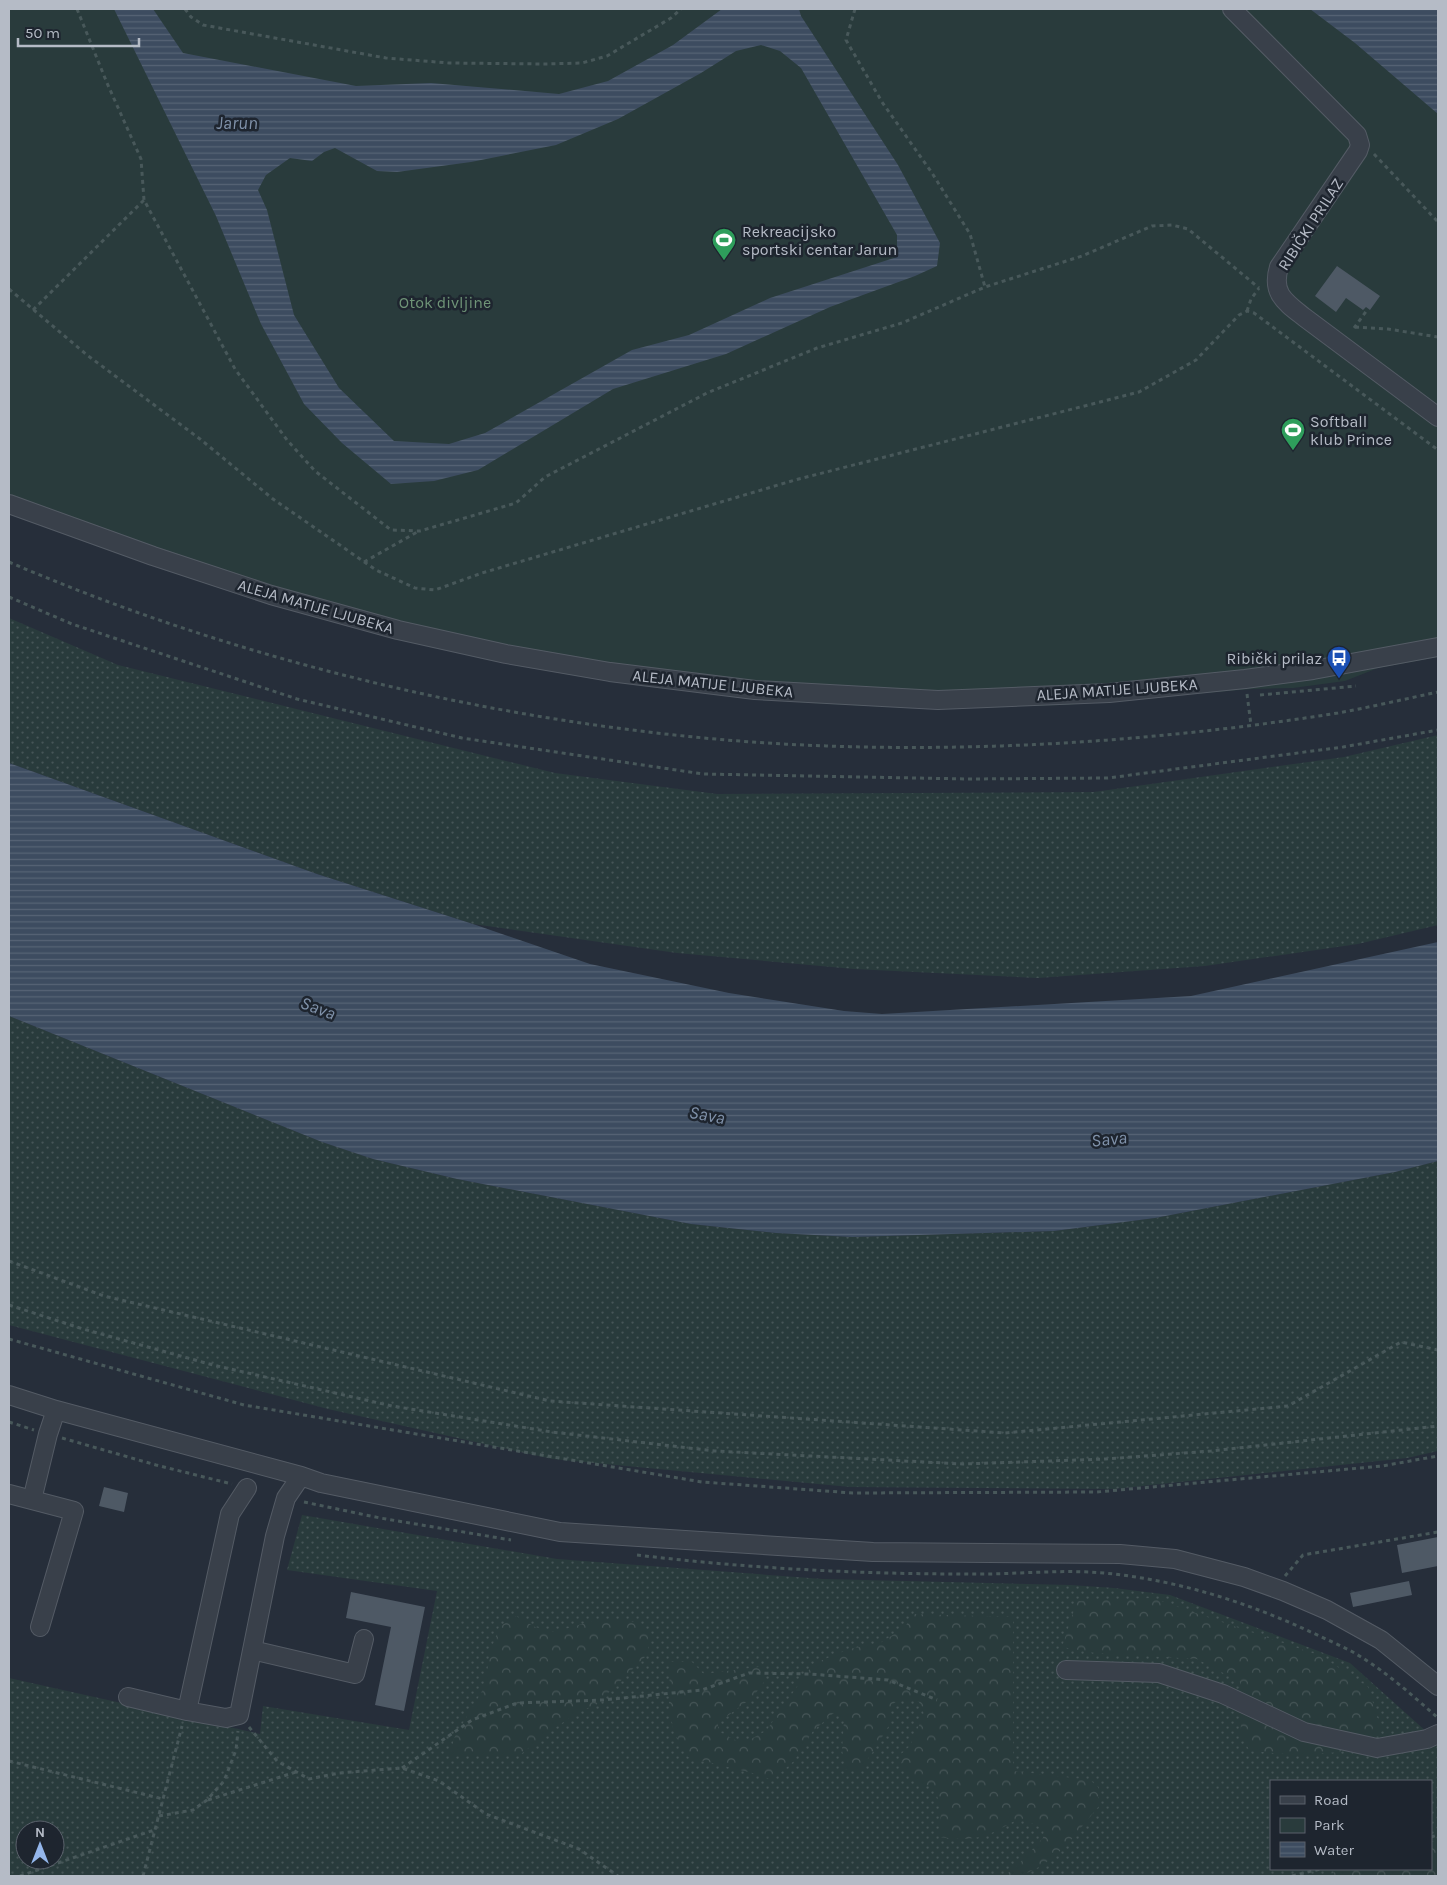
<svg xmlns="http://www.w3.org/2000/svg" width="1447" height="1885" viewBox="0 0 1447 1885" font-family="Karla,sans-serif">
<defs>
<pattern id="grass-dots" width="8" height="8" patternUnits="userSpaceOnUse" patternTransform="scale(1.25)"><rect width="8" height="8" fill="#293b3c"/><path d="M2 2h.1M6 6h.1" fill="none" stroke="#465557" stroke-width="1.8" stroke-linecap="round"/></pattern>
<pattern id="forest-crowns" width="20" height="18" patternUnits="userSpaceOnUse" patternTransform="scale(1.25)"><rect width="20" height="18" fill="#293b3c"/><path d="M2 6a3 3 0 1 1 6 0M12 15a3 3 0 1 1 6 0" fill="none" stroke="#465557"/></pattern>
<pattern id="water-rules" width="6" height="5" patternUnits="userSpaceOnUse" patternTransform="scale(1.25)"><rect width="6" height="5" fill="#3d4c60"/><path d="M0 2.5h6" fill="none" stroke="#576475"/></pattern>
</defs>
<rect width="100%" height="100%" fill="#262e3a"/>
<path fill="url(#grass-dots)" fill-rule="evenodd" d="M 9,618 L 118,665 L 555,773 L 717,794 L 1094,792 L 1344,757 L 1438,735 L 1438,925 L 1358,944 L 1205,966 L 1038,978 L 854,969 L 677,953 L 473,924 L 317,874 L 9,763 Z
M 9,1016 L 322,1142 L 373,1159 L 457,1179 L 691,1224 L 776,1233 L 852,1237 L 1054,1231 L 1155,1218 L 1395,1172 L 1438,1161 L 1438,1451 L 1407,1458 L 1114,1489 L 850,1487 L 552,1459 L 328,1409 L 9,1325 Z
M 302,1515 L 557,1559 L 823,1579 L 1071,1585 L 1114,1588 L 1170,1595 L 1350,1663 L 1438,1742 L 1438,1876 L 9,1876 L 9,1678 L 260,1734 L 263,1706 L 409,1730 L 437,1591 L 287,1570 ZM 1271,1781 L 1431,1781 L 1431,1869 L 1271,1869 ZM 25,1830 L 55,1830 L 55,1860 L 25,1860 Z"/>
<path fill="url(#forest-crowns)" d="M 1152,1598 L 1321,1656 L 1368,1687 L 1382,1731 L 1341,1752 L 1299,1755 L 1250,1751 L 1241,1736 L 1240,1682 L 1197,1659 L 1095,1653 L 1062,1647 L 1077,1601 Z
M 914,1614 L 1013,1617 L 1013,1771 L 1090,1780 L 1098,1787 L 1099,1806 L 1066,1846 L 1043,1865 L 1021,1876 L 1003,1876 L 1014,1869 L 1043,1838 L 1044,1829 L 1020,1818 C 986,1837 979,1842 939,1837 L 941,1812 L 935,1787 L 919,1784 L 904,1771 L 900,1755 L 910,1746 L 924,1714 L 919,1702 L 902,1698 L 891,1705 L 891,1722 L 875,1749 L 859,1771 L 846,1770 L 842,1750 L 844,1721 L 836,1711 L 813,1731 L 794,1761 L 772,1780 L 756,1774 L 688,1757 L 674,1733 L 669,1706 L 670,1662 L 692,1662 L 704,1674 L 765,1666 L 764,1682 L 753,1697 L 718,1723 L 718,1731 L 735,1740 L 749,1740 L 766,1731 L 813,1664 L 849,1649 L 880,1643 L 904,1628 Z
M 516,1616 L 535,1627 L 555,1632 L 599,1619 L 634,1622 L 651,1633 L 647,1655 L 595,1706 L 581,1710 L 549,1732 L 521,1754 L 474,1754 L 450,1757 L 454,1738 L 484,1688 L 491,1650 L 499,1627 Z
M 1431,1842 L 1438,1842 L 1438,1876 L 1328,1876 L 1340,1869 L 1431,1869 Z"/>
<path fill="#293b3c" d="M 9,9 L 1438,9 L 1438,657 L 1378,668 L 1345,681 L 1293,688 L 1252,689 L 1064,705 L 956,707 L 888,707 L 810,703 L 726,695 L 643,686 L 551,671 L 450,651 L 369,631 L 213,586 L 9,513 Z"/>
<path fill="url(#water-rules)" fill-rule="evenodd" d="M 114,9 L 153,9 L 183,53 L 356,86 L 431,83 L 559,94 L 608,81 L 673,45 L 722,9 L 799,9 L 801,16 L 898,165 L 940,243 L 937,266 L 915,276 L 830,307 L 726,354 L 613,389 L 478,470 L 434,481 L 391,484 L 342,443 L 304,404 L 261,324 L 216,216 ZM 761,45 L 780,51 L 801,68 L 897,235 L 897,257 L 770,298 L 689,335 L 632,350 L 485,433 L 449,444 L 394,441 L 339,388 L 294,315 L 267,210 L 258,190 L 266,175 L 290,158 L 312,161 L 324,152 L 335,148 L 377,171 L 397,172 L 471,162 L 556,145 L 618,119 L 701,73 L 736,51 Z
M 1310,9 L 1438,9 L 1438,114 L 1355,43 Z
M 9,763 L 317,874 L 473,924 L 590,964 L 729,993 L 844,1011 L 882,1014 L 1191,996 L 1438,942 L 1438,1161 L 1395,1172 L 1155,1218 L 1054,1231 L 852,1237 L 776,1233 L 691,1224 L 457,1179 L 373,1159 L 322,1142 L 9,1016 Z"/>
<path fill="#4e5965" d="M 1337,266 L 1380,296 L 1370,310 L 1366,307 L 1363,310 L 1346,298 L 1336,312 L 1315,296 Z
M 104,1487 L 128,1493 L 124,1512 L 99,1506 Z
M 1438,1537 L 1438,1566 L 1402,1573 L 1397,1545 Z
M 1409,1581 L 1412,1595 L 1353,1607 L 1350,1593 Z
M 351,1592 L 425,1607 L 404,1711 L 375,1705 L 391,1627 L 346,1618 Z"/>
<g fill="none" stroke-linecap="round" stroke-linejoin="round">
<defs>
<path id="minor" d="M 1232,9 L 1357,135 L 1360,145 L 1358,151 L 1279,267 C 1271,293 1285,302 1304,317 L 1438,417
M 9,504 L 153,556 L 271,595 L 398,630 L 506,654 L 610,672 L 755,690 L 938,700 L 1109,693 L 1245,679 L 1313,670 L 1438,647
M 9,1395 L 56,1410 L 301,1476 L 321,1483 L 560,1532 L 873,1552 L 1120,1554 L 1175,1559 L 1244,1577 L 1283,1591 L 1327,1610 L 1381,1640 L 1438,1686
M 247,1488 L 230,1514 L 187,1711 L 226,1718 L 239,1715 L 275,1536 L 286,1498 L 301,1476
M 9,1494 L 32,1500 L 48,1434 L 56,1410
M 32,1500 L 74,1511 L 40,1627
M 252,1650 L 355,1674 L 364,1639
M 1066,1670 L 1159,1673 L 1223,1694 L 1304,1732 L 1377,1748 L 1427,1739 L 1438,1734
M 128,1697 L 187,1711"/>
</defs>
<use href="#minor" stroke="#545b65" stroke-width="20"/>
<path stroke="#48585a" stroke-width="3" stroke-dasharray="4 4" stroke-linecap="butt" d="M 77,9 L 107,83 L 141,159 L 144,200 L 235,369 L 287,440 L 315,471 L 391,530 L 420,531 L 516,503 L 545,477 L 707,393 L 817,348 L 902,323 L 985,287 L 1082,256 L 1152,226 L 1172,225 L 1188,229 L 1259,288
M 185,9 L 191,17 L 203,25 L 386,58 L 449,63 L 545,64 L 582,63 L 607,56 L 671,18 L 681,9
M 855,9 L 846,40 L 882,102 L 932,173 L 970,234 L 985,287
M 1374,154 L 1438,222
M 9,289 L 87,355 L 200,439 L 273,499 L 376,570 L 415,588 L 435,590 L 482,573 L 795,480 L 1139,392 L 1196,360 L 1239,315 L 1247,311 L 1254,313 L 1438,450
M 33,310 L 144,200
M 1247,311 L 1251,299 L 1259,288
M 1355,327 L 1388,329 L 1438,337
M 1354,328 L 1367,310
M 9,562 C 248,665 523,729 783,744 C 968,754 1155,742 1338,713 C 1371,707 1405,699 1438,692
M 364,562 L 419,531
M 9,597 L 72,624 L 297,699 L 462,738 L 703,774 L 968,779 L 1108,778 L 1343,747 L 1438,730
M 1247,694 L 1251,725
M 1260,695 L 1356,686
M 9,1261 L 104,1296 L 550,1401 L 1005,1433 L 1288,1406 L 1401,1342 L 1438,1350
M 9,1305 L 83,1329 L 213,1365 L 392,1406 L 552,1432 L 715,1451 L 963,1464 L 1106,1459 L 1211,1451 L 1438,1426
M 9,1339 L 244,1405 L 702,1482 L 853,1493 L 1097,1492 L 1382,1466 L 1438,1456
M 9,1422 L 34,1430
M 62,1438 L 156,1465 L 232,1484
M 304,1502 L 380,1518 L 511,1540
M 637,1555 C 745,1568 856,1574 965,1574 C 1011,1575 1058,1569 1104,1573 C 1177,1580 1247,1602 1313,1633 C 1326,1639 1339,1645 1351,1651 C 1383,1669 1411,1694 1438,1718
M 1285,1576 L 1303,1555 L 1438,1532
M 249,1727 L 277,1761 L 309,1779 L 339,1773 L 402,1768 L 439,1781 L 486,1814 L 579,1849 L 618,1876
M 9,1761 L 163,1799
M 402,1768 L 472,1720 L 517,1703 L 603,1700 L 702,1690 L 749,1673 L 809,1674 L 888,1680 L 937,1700
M 208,1800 L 296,1772
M 159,1816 L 193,1810 L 207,1800 L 224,1781 L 236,1750 L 238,1731
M 1431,1837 L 1438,1835
M 20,1876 L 154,1830
M 143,1876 L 182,1726
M 1292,1876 L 1320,1869"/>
<use href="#minor" stroke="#39404a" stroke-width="18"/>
</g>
<defs>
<symbol id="stadium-pin" viewBox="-11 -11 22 30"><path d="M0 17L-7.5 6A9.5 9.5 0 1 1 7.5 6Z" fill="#2e9e5b" stroke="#1e252f"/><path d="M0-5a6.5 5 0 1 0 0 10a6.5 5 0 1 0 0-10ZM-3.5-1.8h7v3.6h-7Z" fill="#fff"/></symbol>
<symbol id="bus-pin" viewBox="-11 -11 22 30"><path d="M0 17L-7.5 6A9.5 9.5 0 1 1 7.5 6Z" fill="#1a4fb4" stroke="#1e252f"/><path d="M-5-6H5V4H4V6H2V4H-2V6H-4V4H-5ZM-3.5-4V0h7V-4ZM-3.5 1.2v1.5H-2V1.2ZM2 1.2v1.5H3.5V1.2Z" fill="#fff"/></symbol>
</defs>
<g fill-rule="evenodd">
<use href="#stadium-pin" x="710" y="226" width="28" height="38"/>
<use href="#stadium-pin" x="1279" y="416" width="28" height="38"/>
<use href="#bus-pin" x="1325" y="644" width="28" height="38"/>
</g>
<g text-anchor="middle" stroke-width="5" stroke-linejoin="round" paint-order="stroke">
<g font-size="16" fill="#b5bbc6" stroke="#1e252f">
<text transform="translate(1310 224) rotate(-57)" y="6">RIBIČKI PRILAZ</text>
<text transform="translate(316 606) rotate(16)" y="6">ALEJA MATIJE LJUBEKA</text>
<text transform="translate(713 683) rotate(6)" y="6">ALEJA MATIJE LJUBEKA</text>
<text transform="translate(1117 689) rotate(-4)" y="6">ALEJA MATIJE LJUBEKA</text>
</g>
<g font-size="16" fill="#b5bbc6" stroke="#1e252f" text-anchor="start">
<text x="742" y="237">Rekreacijsko<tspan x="742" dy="18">sportski centar Jarun</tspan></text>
<text x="1310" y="427">Softball<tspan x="1310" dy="18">klub Prince</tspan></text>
<text x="1322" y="664" text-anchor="end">Ribički prilaz</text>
</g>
<g font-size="16" fill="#6f9477" stroke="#1e252f">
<text x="445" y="308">Otok divljine</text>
</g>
<g font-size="18" font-style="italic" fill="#8092aa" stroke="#1e252f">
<text x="237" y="129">Jarun</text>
<text transform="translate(318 1008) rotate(21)" y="6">Sava</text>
<text transform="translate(707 1115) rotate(11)" y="6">Sava</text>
<text transform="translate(1109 1139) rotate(-6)" y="6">Sava</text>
</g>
</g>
<rect width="1447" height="1885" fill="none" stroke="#b5bbc6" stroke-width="20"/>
<rect x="1270" y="1780" width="162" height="90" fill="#1e252f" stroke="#5a616b"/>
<rect x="1280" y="1796" width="25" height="8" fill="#39404a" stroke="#5a616b"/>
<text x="1314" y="1805" font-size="15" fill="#b5bbc6">Road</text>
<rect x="1280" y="1818" width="25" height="15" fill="#293b3c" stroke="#5a616b"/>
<text x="1314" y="1830" font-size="15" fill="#b5bbc6">Park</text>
<rect x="1280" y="1842" width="25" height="15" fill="url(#water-rules)" stroke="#5a616b"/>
<text x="1314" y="1855" font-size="15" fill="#b5bbc6">Water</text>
<g transform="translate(40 1845)"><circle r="24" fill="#1e252f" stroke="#5a616b"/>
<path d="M0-4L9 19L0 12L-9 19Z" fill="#94b6eb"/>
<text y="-8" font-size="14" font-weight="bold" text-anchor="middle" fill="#b5bbc6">N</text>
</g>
<path d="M18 38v8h121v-8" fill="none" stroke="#b5bbc6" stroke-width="2.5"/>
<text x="25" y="38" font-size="15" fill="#b5bbc6" stroke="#1e252f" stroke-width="4" paint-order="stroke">50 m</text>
</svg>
